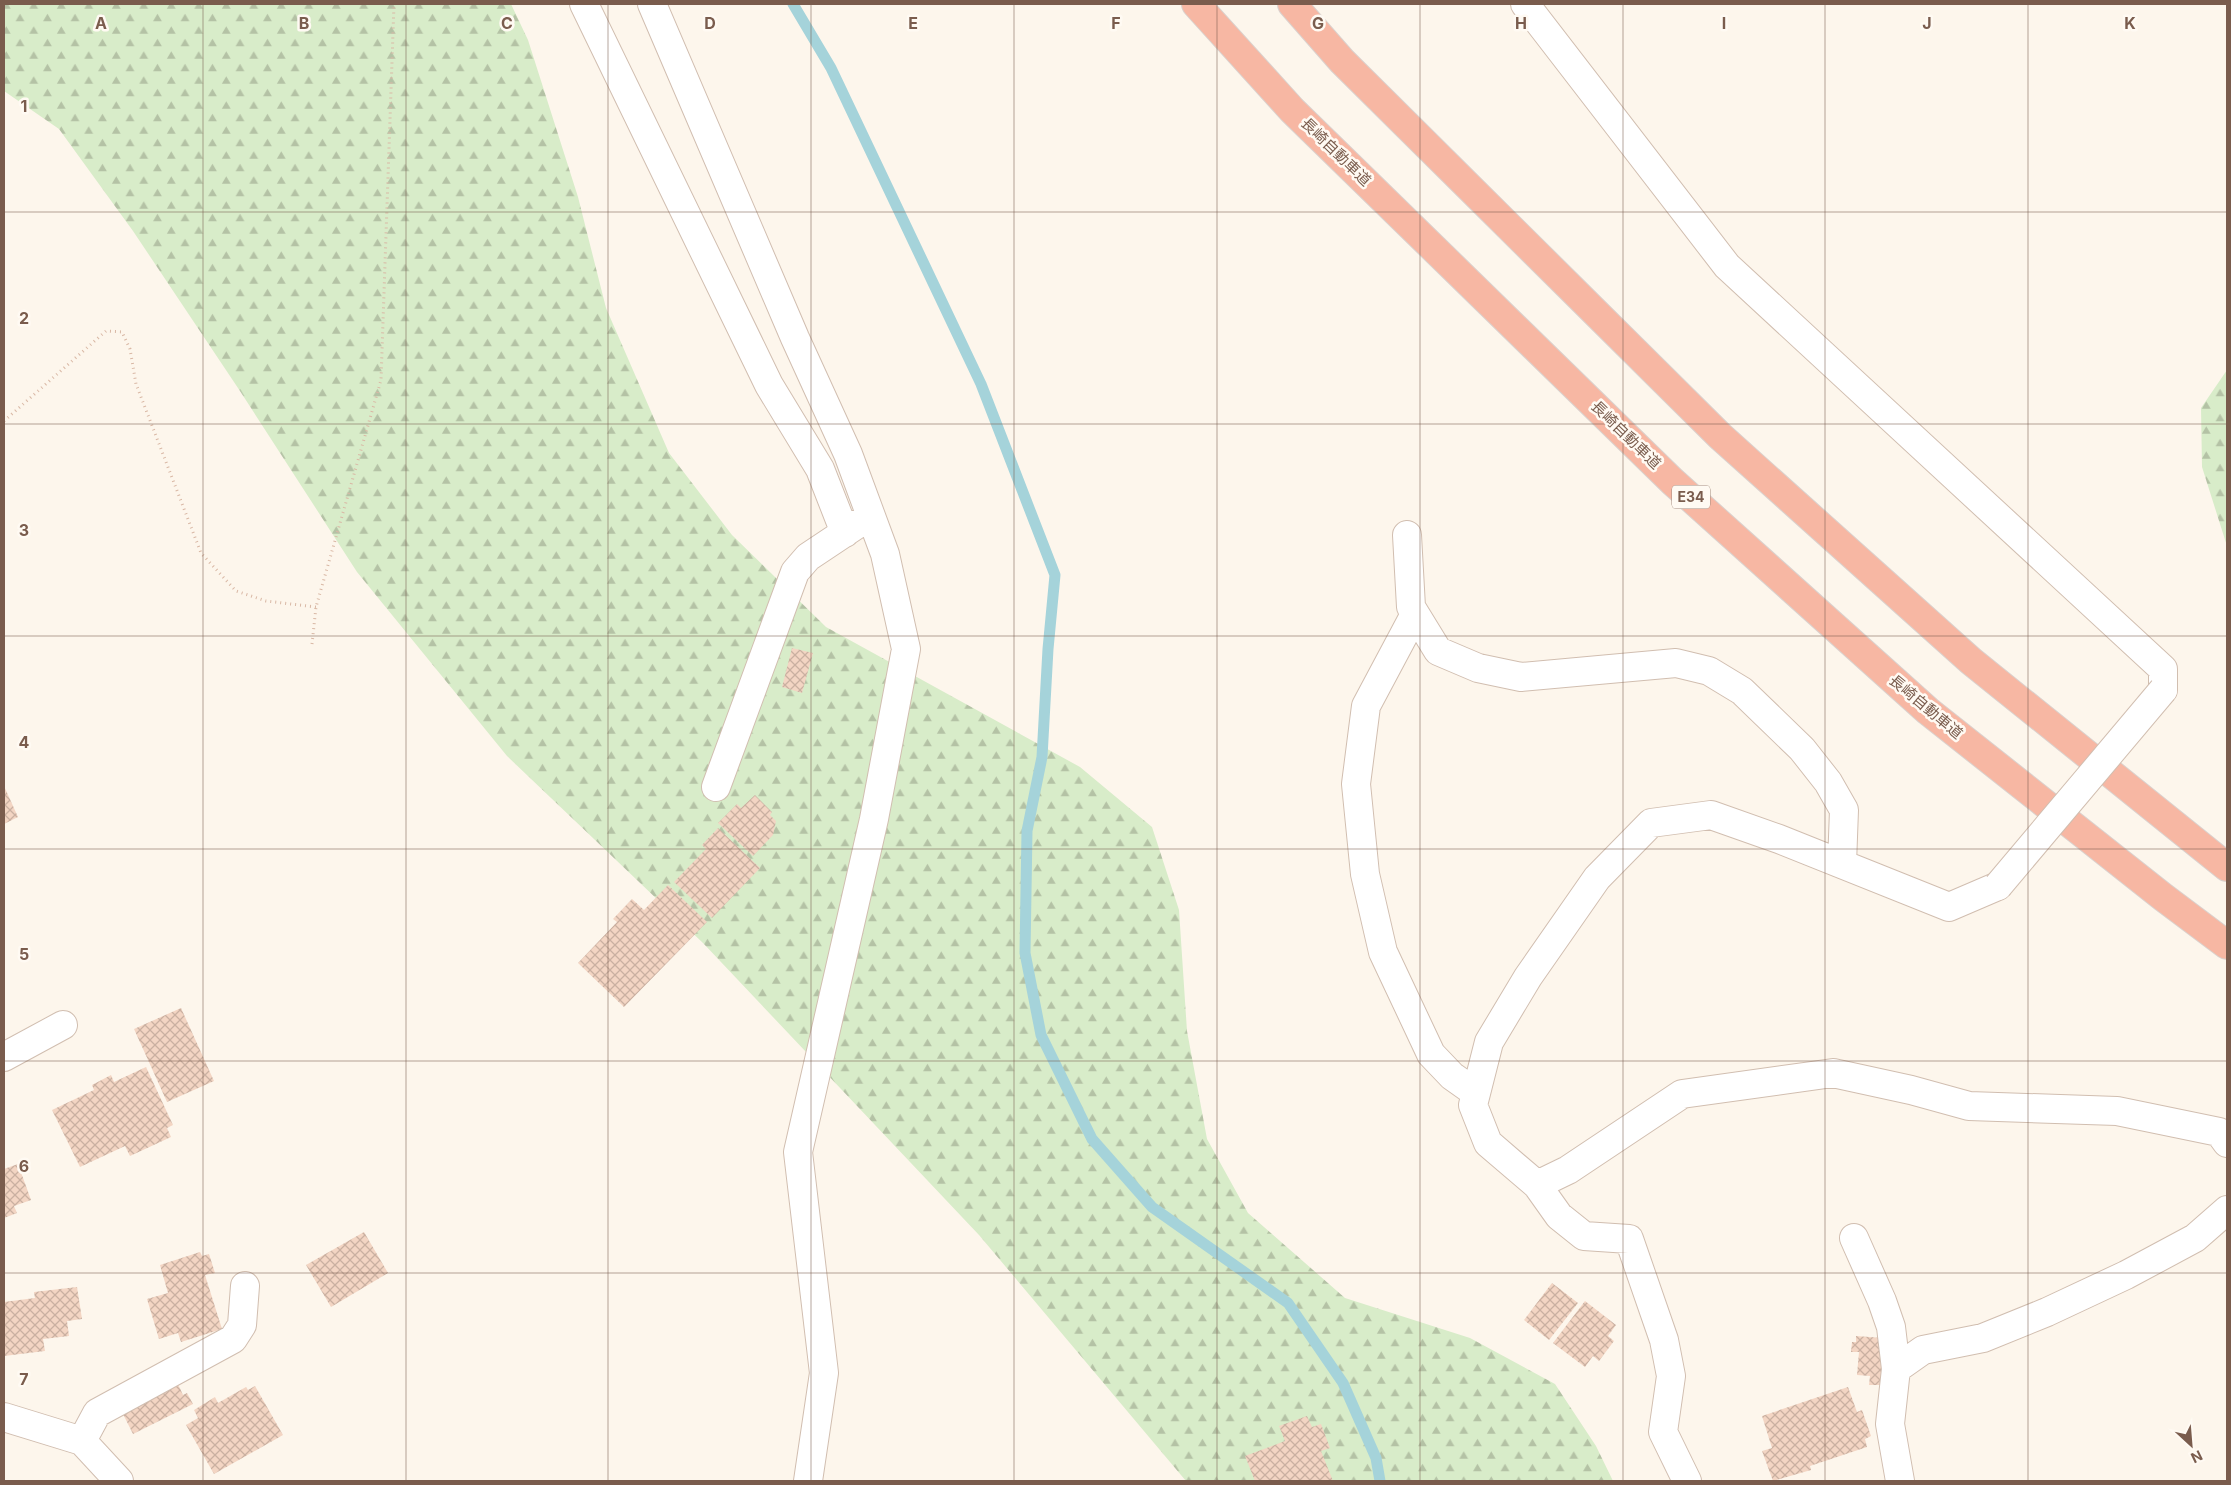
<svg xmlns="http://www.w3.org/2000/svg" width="2231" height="1485" viewBox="0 0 2231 1485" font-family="Inter,'Noto Sans JP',sans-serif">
<defs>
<pattern id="forest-firs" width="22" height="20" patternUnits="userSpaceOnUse" patternTransform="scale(1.25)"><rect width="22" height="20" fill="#d8ecc9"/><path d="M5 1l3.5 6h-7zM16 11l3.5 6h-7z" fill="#b4c2a5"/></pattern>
<pattern id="building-cross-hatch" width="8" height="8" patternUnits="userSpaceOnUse" patternTransform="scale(1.25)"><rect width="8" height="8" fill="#f3d5c3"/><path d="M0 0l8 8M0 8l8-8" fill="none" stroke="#cab0a1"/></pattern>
</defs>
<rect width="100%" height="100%" fill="#fdf6ec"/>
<path fill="url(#forest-firs)" d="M 4,4 L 511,4 L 528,40 L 578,197 L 606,308 L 669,453 L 732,535 L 826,627 L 1080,767 L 1152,827 L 1179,910 L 1187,1031 L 1207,1139 L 1248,1213 L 1345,1298 L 1470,1338 L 1555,1384 L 1596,1446 L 1613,1481 L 1186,1481 L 979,1235 L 703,943 L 507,756 L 357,572 L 240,391 L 133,231 L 59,129 L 4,91 Z
M 2227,370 L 2227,546 L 2202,467 L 2201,408 Z"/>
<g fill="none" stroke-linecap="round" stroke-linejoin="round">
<path stroke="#a5d3da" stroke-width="11" d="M 793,4 L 831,68 L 981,384 L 1055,575 L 1048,649 L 1042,757 L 1027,831 L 1025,953 L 1041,1035 L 1092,1139 L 1152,1207 L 1288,1303 L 1343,1383 L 1376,1458 L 1380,1481"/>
</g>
<path fill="url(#building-cross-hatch)" d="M 792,648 L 813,653 L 802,693 L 782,687 Z
M 4,786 L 18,817 L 4,824 Z
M 755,795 L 772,812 L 770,815 L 776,821 L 773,835 L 753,856 L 718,823 L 737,804 L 741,808 Z
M 718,828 L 760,868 L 712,918 L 674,882 L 706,849 L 702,845 Z
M 668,885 L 707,922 L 624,1007 L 578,963 L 617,922 L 613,919 L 632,899 L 644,910 Z
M 181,1008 L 214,1081 L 167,1102 L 134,1029 Z
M 146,1067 L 173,1125 L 167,1128 L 171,1137 L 130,1156 L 125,1146 L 80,1167 L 52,1110 L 94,1090 L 92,1085 L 111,1075 L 114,1082 Z
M 18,1164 L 31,1200 L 14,1206 L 17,1213 L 4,1218 L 4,1169 Z
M 364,1232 L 388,1273 L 331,1307 L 306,1265 Z
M 200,1252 L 202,1256 L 209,1254 L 215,1273 L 205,1275 L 222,1329 L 181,1342 L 178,1333 L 159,1339 L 147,1299 L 168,1293 L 160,1265 Z
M 1552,1283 L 1578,1303 L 1549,1340 L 1524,1320 Z
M 77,1287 L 82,1319 L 67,1321 L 69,1336 L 43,1339 L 45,1351 L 4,1356 L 4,1302 L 35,1298 L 34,1292 Z
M 1585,1301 L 1616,1325 L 1608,1336 L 1614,1341 L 1599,1361 L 1593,1356 L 1585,1367 L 1553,1343 Z
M 1856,1336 L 1884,1338 L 1881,1385 L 1869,1385 L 1870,1376 L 1857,1375 L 1859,1352 L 1851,1352 L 1852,1342 L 1856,1342 Z
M 177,1382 L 183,1395 L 187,1393 L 193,1404 L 133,1434 L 121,1410 Z
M 255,1386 L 283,1435 L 214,1474 L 186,1425 L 198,1418 L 194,1410 L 215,1397 L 218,1403 L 246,1387 L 248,1390 Z
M 1848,1387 L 1857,1412 L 1862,1410 L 1871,1436 L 1865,1439 L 1867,1447 L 1810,1466 L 1811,1470 L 1773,1481 L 1762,1451 L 1772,1448 L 1762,1416 Z
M 1307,1416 L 1312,1427 L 1321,1424 L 1330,1448 L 1321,1451 L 1333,1481 L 1255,1481 L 1245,1456 L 1285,1441 L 1279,1426 Z"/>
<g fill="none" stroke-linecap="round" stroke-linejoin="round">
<defs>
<path id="minor" d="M 584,4 L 769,385 L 820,469 L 845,533
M 652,4 L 795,338 L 848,454 L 885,554 L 906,649 L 874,819 L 798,1152 L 824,1373 L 808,1481
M 1525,4 L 1727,266 L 2163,669 L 2163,690
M 1407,535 L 1411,607 L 1438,651 L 1478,668 L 1521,677 L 1676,663 L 1709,671 L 1742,691 L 1802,749 L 1828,782 L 1844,810 L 1842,864
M 1415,614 L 1366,706 L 1356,784 L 1365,874 L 1383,952 L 1431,1054 L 1452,1076 L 1476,1093
M 716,787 L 795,572 L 808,557 L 859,523
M 1998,886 L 1949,907 L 1779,839 L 1711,815 L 1651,823 L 1597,878 L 1528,977 L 1489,1042 L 1473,1105 L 1488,1143 L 1537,1185 L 1568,1170 L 1682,1094 L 1833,1073 L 1911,1090 L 1969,1106 L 2117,1111 L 2219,1132 L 2227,1143
M 4,1057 L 63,1025
M 1537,1185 L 1559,1216 L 1584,1236 L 1629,1239 L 1664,1340 L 1671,1376 L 1663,1432 L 1687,1481
M 1854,1238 L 1882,1301 L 1891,1327 L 1896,1369
M 4,1417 L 82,1441 L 119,1481
M 82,1441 L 97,1413 L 233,1339 L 242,1325 L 245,1286
M 1900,1481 L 1890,1424 L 1896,1369 L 1923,1350 L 1983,1338 L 2047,1312 L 2126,1275 L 2195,1238 L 2227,1210"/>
<path id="highway" d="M 1196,4 L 1292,110 L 1672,481 L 1928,711 L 2163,897 L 2227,945
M 1292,4 L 1342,61 L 1720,436 L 1971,661 L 2227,867"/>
</defs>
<use href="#minor" stroke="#d1beb0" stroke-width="30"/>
<use href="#highway" stroke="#dad1cd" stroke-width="30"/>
<path stroke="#d9b8a5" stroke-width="3" stroke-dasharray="1 4" stroke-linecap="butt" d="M 4,421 L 106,331 L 122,332 L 130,349 L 136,384 L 201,553 L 236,591 L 266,601 L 316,607
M 312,644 L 316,607 L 381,380 L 394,4"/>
<use href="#minor" stroke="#fff" stroke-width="28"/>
<use href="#highway" stroke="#f7b7a3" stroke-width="28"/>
<defs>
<path id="minor-bridge" d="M 1998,886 L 2163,690"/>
</defs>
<use href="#minor-bridge" stroke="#d1beb0" stroke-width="30" stroke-linecap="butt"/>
<use href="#minor-bridge" stroke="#fff" stroke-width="28"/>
</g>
<path fill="none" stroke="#7a5c4d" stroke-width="1" stroke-opacity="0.55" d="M 203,4 L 203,1481M 406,4 L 406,1481M 608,4 L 608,1481M 811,4 L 811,1481M 1014,4 L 1014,1481M 1217,4 L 1217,1481M 1420,4 L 1420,1481M 1623,4 L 1623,1481M 1825,4 L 1825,1481M 2028,4 L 2028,1481M 4,212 L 2227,212M 4,424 L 2227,424M 4,636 L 2227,636M 4,849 L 2227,849M 4,1061 L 2227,1061M 4,1273 L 2227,1273"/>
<g text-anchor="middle" stroke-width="5" stroke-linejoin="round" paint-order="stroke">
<rect fill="#fffaf3" stroke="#a28b7f" stroke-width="1" x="1672" y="485.5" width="38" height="23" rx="4"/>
<g font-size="14" font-weight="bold" fill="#7a5c4d">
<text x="1691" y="502">E34</text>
</g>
<g font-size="15" fill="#7a5c4d" stroke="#fffaf3">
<text transform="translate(1336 152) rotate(44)" y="5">長崎自動車道</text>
<text transform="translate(1626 435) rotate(44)" y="5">長崎自動車道</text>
<text transform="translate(1926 707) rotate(40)" y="5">長崎自動車道</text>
</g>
</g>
<g font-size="16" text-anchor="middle" font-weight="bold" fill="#7a5c4d" stroke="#fffaf3" stroke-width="5" stroke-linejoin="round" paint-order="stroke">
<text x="101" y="29">A</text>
<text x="304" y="29">B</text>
<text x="507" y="29">C</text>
<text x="710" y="29">D</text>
<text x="913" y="29">E</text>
<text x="1116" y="29">F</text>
<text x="1318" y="29">G</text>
<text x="1521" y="29">H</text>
<text x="1724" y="29">I</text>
<text x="1927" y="29">J</text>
<text x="2130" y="29">K</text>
<text x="24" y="112">1</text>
<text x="24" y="324">2</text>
<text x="24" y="536">3</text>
<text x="24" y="748">4</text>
<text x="24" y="960">5</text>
<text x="24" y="1172">6</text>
<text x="24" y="1385">7</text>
</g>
<rect width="2231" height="1485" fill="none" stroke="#7a5c4d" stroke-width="10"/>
<g transform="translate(2191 1445) rotate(154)" stroke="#fffaf3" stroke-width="4" paint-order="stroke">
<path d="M0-4L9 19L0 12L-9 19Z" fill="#7a5c4d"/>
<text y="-8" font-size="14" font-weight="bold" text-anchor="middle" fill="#7a5c4d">N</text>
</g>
</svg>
